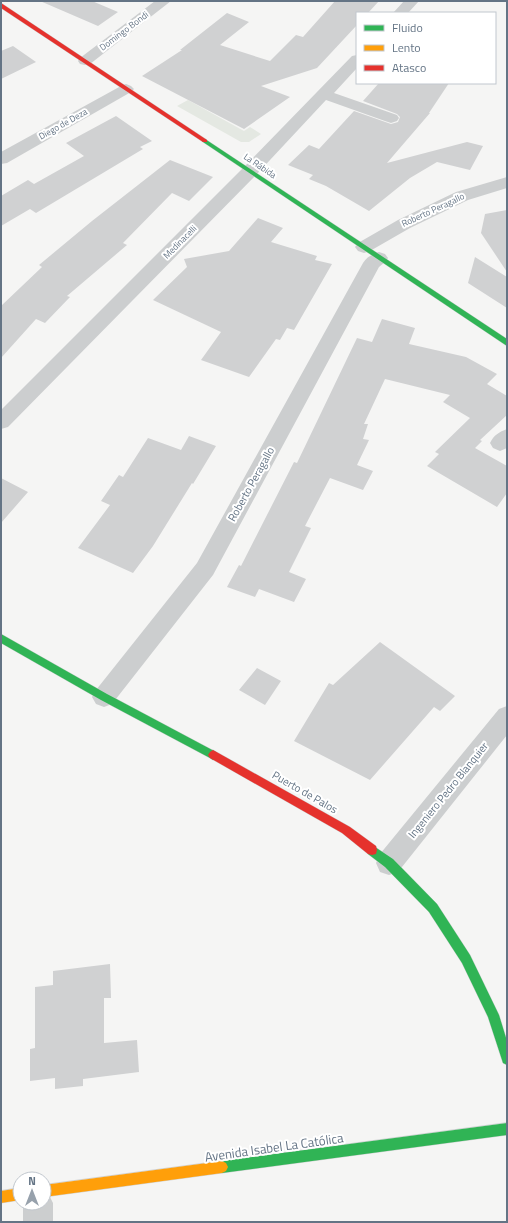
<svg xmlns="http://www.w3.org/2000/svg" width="508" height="1223" viewBox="0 0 508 1223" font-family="'Titillium Web',sans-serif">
<rect width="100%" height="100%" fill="#f5f5f4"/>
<path fill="#e4e8e2" d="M 188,100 L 244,131 L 250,127 L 261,134 L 249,142 L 241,142 L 177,106 Z"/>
<path fill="#d0d1d2" d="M 40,1 L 92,1 L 118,12 L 98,26 Z
M 335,1 L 379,1 L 368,13 L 357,13 L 357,25 L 317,68 L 261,86 L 290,97 L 244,129 L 142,76 L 182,50 L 180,50 L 227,13 L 249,22 L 220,45 L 270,61 L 296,35 L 303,37 Z
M 13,46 L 36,62 L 1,79 L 1,51 Z
M 379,83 L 449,83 L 429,113 L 430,113 L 387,163 L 467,142 L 483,146 L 470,170 L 437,162 L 410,178 L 369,211 L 326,186 L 309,179 L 313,175 L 288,165 L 309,145 L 319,149 L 354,111 L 391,124 L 398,122 L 400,117 L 397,114 L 363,101 Z
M 116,116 L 152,141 L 140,147 L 143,149 L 36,213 L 30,209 L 1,226 L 1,196 L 28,180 L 34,184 L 84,156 L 66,143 Z
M 170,160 L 213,177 L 189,201 L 172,193 L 123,243 L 127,245 L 67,296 L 70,297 L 45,323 L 36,319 L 1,358 L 1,306 L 42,267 L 39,265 L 92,221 Z
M 507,210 L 507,272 L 481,233 L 485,214 Z
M 258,218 L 283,228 L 271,242 L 317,256 L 315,260 L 332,264 L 294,330 L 287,328 L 280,340 L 276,339 L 249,377 L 201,360 L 221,332 L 153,300 L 187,267 L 184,259 L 229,251 Z
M 475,257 L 507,277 L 507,308 L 468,283 Z
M 382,319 L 415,328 L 409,344 L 466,357 L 497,374 L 487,384 L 507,396 L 507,415 L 480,440 L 482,441 L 475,448 L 507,466 L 507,493 L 497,507 L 427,466 L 439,454 L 435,452 L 470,418 L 443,402 L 450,395 L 385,379 L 364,424 L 368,424 L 363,439 L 369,440 L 357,465 L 373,471 L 363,490 L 330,478 L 305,526 L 311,528 L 289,572 L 306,579 L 294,602 L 259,589 L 255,597 L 227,587 L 239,565 L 241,566 L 294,462 L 297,463 L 357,338 L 372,342 Z
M 189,436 L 216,446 L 193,484 L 192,483 L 153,546 L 133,573 L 78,548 L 110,505 L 101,501 L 119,475 L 123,477 L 148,438 L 181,450 Z
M 1,478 L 28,492 L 1,523 Z
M 380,642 L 455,696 L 440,711 L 434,707 L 370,780 L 294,741 L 329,683 L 333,685 Z
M 257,668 L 281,681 L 265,705 L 239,690 Z
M 110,964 L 111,998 L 104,998 L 104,1043 L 137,1040 L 139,1072 L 83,1079 L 83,1086 L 55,1089 L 55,1078 L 30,1081 L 30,1049 L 35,1048 L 35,987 L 53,985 L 53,971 Z"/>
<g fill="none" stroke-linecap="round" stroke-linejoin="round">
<defs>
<path id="fast" d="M 205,139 L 507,339 L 507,346 L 203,142 L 202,141 Z
M 1,634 L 107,694 L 216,752 L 218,755 L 216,758 L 213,760 L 210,758 L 101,700 L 1,643 Z
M 372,845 L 393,859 L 437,904 L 470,955 L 499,1015 L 507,1041 L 507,1065 L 503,1063 L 488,1017 L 462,963 L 429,912 L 385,867 L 368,854 L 367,850 L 368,846 Z
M 507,1123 L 507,1135 L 222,1173 L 218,1171 L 216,1167 L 218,1163 L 222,1161 Z"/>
<path id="slow" d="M 222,1161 L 226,1163 L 228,1167 L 226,1171 L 222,1173 L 44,1197 L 44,1185 Z
M 20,1188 L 20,1200 L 1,1203 L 1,1191 Z"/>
<path id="jam" d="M 1,3 L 207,140 L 207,142 L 203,142 L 1,8 Z
M 213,750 L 350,827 L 376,846 L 377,850 L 376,854 L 372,855 L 368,854 L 342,833 L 210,758 L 208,755 L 210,752 Z"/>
</defs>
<use href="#fast" stroke="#d0d2d3" stroke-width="1"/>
<use href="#slow" stroke="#d0d2d3" stroke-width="1"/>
<use href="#jam" stroke="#d0d2d3" stroke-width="1"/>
<path fill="#cccecf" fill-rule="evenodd" d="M 155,1 L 171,1 L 90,64 L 85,65 L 80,64 L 78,61 L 80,58 Z
M 404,1 L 419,1 L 408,13 L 393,13 Z
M 357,55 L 357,68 L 334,93 L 397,115 L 399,118 L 397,121 L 391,123 L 385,121 L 326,100 L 256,175 L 8,427 L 1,429 L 1,410 L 244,167 L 352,56 Z
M 126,84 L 131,86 L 134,89 L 131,92 L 7,163 L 1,164 L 1,152 L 121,86 Z
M 507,177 L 507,188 L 468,200 L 410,228 L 370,251 L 364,253 L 358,251 L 355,247 L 358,243 L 398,220 L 456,192 Z
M 379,252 L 385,254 L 388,258 L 385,262 L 379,267 L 213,575 L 112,704 L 104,707 L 96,704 L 92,697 L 96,690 L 197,563 L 363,263 C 367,257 372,254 379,252 Z
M 507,429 L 507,448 L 500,451 L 493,448 L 490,443 C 494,435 499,432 507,429 Z
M 507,706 L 507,735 L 398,872 L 389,875 L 380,872 L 376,863 L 380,854 L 499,709 Z
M 44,1191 L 48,1193 L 53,1203 L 53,1222 L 23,1222 L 23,1203 L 44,1203 Z"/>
<use href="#fast" fill="#30b455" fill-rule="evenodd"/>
<use href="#slow" fill="#ff9f0a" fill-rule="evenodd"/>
<use href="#jam" fill="#e5322d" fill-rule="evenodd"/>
</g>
<g text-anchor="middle" stroke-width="4" stroke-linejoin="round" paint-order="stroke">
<g font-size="9" fill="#647485" stroke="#fff">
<text transform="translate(124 31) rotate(-37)" y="3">Domingo Bondi</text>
<text transform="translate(63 124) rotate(-29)" y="3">Diego de Deza</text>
<text transform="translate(260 166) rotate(34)" y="3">La Rábida</text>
<text transform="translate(433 210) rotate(-25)" y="3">Roberto Peragallo</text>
<text transform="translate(180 242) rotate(-45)" y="3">Medinacelli</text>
</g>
<g font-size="11" fill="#647485" stroke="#fff">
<text transform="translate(251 484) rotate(-61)" y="4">Roberto Peragallo</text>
<text transform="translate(448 790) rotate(-51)" y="4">Ingeniero Pedro Blanquier</text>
<text transform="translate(305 792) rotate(30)" y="4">Puerto de Palos</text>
</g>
<g font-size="13" fill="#647485" stroke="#fff">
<text transform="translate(274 1147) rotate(-8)" y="5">Avenida Isabel La Católica</text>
</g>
</g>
<rect width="508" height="1223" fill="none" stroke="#647485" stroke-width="4"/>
<rect x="356" y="12" width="140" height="72" fill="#ffffff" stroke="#c1c7ce"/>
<rect x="364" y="25" width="20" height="6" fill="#30b455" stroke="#c1c7ce"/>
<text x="392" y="32" font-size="12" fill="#647485">Fluido</text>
<rect x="364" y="45" width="20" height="6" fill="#ff9f0a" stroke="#c1c7ce"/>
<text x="392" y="52" font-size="12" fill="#647485">Lento</text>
<rect x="364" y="65" width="20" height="6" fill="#e5322d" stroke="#c1c7ce"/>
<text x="392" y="72" font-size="12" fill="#647485">Atasco</text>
<g transform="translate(32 1191)"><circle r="19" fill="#ffffff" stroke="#c1c7ce"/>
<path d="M0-3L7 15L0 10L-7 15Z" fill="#97a1ac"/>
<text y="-6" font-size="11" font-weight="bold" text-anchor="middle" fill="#647485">N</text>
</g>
</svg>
